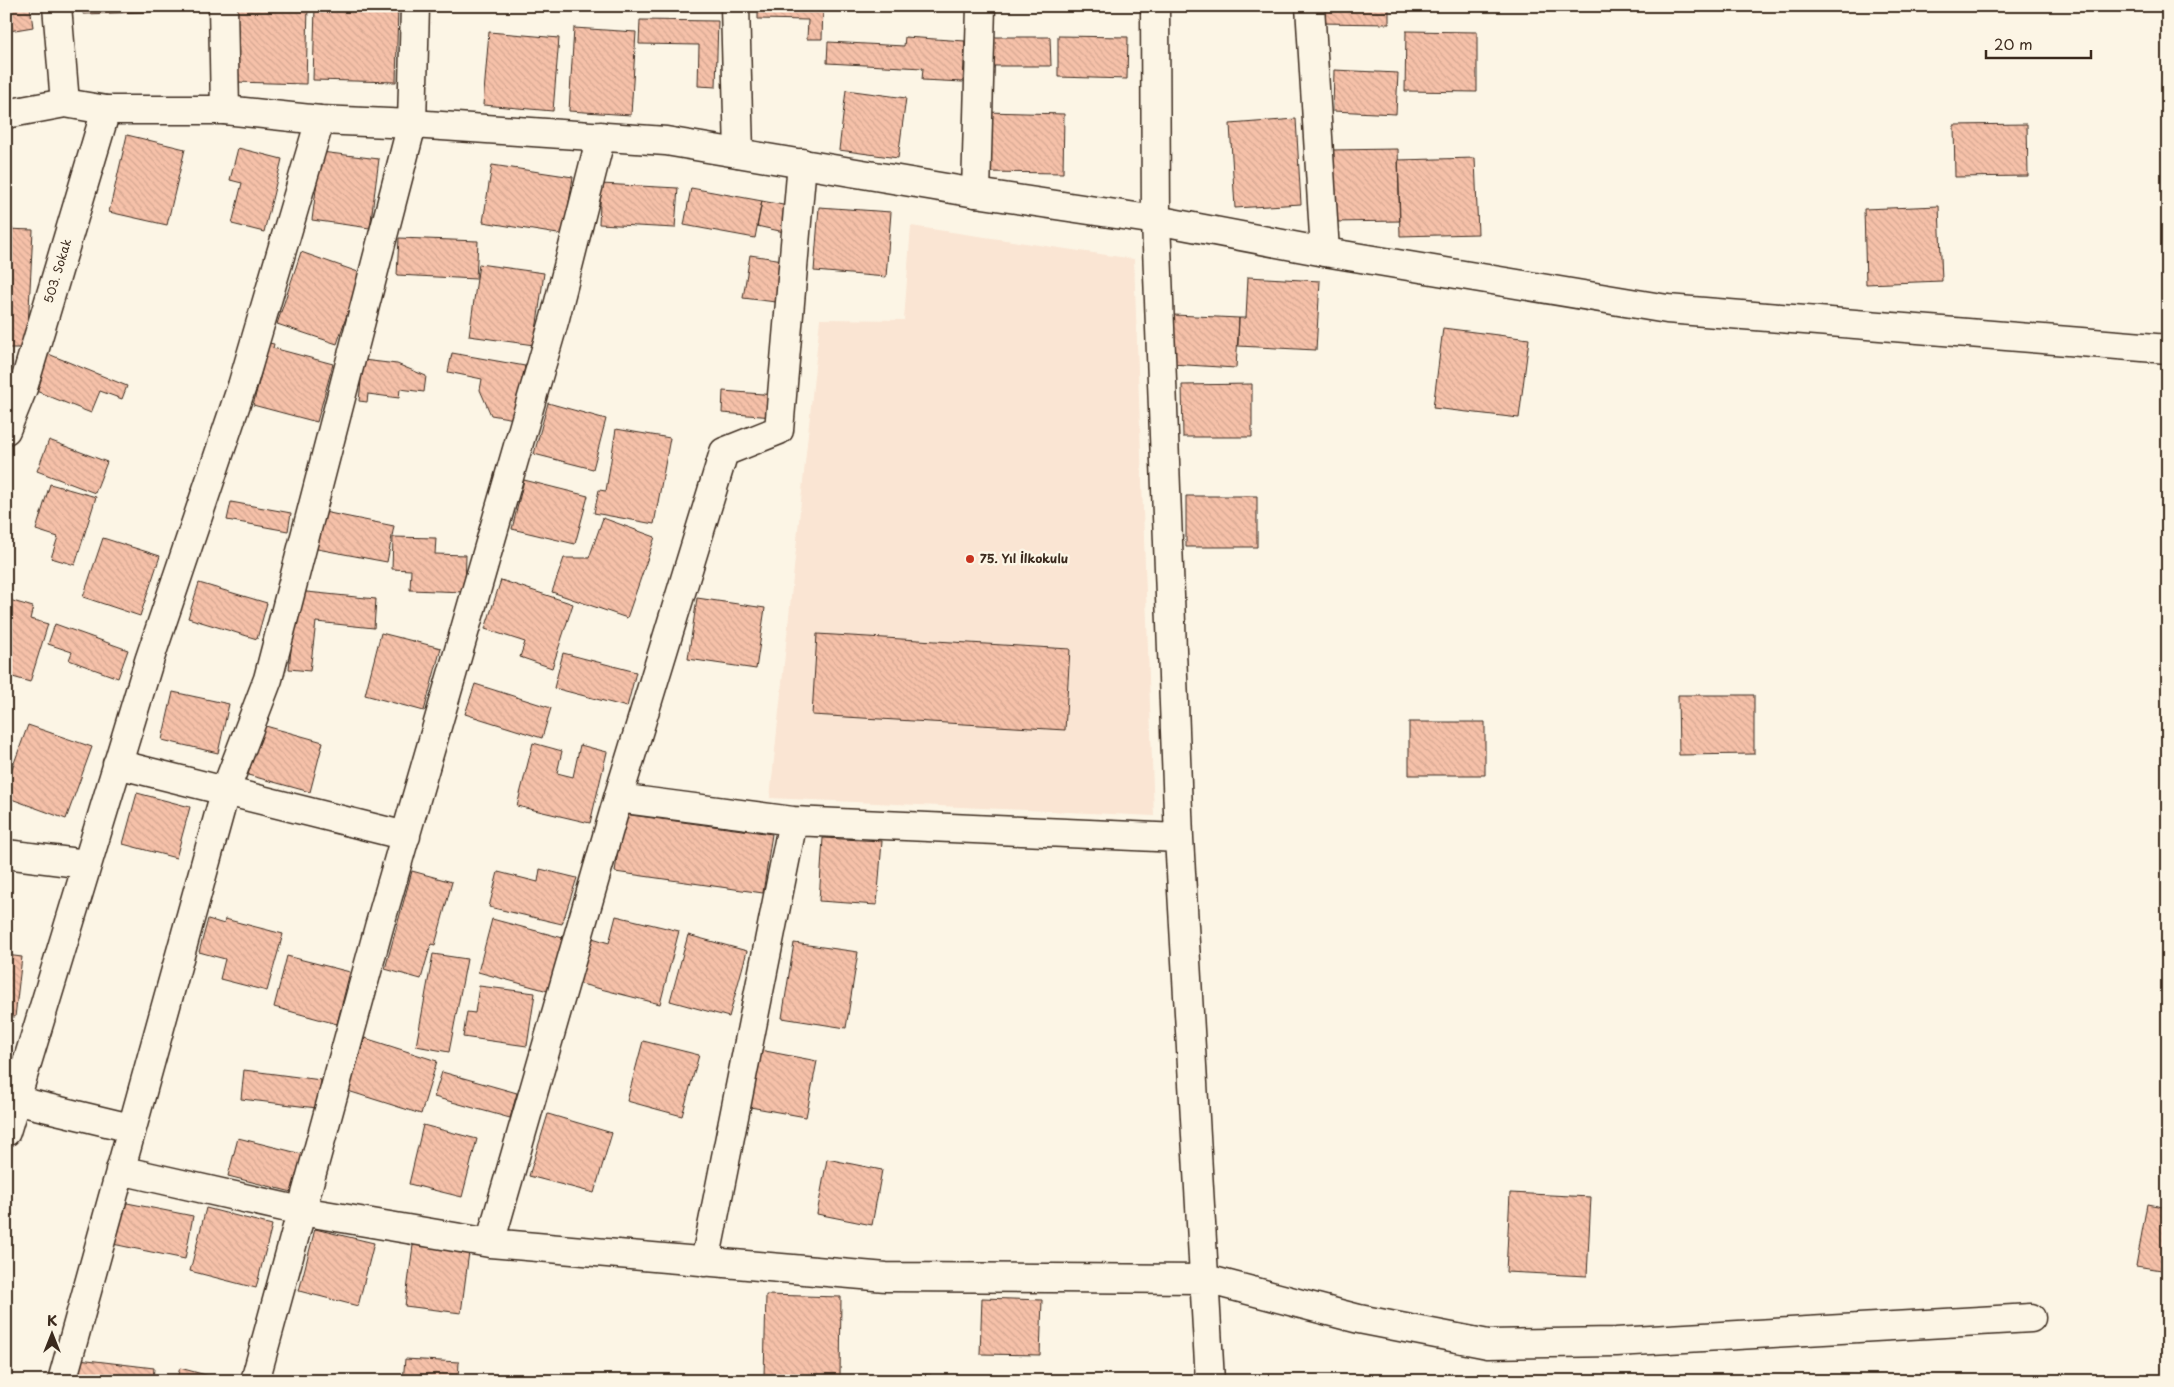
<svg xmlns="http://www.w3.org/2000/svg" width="2174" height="1387" viewBox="0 0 2174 1387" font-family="'Playpen Sans',sans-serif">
<defs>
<pattern id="building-back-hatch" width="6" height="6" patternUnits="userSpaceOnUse" patternTransform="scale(1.25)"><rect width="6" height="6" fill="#f6c1a9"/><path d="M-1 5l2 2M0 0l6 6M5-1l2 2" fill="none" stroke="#d4a691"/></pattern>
</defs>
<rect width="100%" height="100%" fill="#fcf5e5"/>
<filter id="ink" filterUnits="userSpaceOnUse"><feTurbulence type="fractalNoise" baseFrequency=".02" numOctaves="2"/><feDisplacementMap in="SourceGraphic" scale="10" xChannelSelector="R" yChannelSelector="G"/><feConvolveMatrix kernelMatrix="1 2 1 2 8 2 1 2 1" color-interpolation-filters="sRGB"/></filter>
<g filter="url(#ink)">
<path fill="#fae5d3" d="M 911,226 L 1134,259 L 1154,816 L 770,798 L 820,319 L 904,320 Z"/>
<path fill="url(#building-back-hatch)" stroke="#3b2a1e" d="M 6,6 L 30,6 L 33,27 L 9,31 Z
M 83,6 L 207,6 L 207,10 L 83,14 Z
M 237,6 L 308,6 L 306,84 L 235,82 Z
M 315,6 L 398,6 L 396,82 L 313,80 Z
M 758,6 L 823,6 L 822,39 L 807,39 L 808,20 L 758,19 Z
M 1319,6 L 1389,6 L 1389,24 L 1319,23 Z
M 640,20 L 718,21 L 716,87 L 698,86 L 699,45 L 639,44 Z
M 574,28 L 636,32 L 631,115 L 569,111 Z
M 1406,31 L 1477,32 L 1477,92 L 1405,91 Z
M 489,32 L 559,38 L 553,111 L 483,105 Z
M 1058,36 L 1128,37 L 1127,79 L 1058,77 Z
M 905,37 L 965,41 L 963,82 L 922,80 L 923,68 L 827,63 L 828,42 L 904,46 Z
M 993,37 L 1050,37 L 1051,66 L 993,66 Z
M 1334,70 L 1398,73 L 1396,114 L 1333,111 Z
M 846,90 L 906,98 L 898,158 L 839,150 Z
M 985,112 L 1064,114 L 1063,173 L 984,172 Z
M 1296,119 L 1301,204 L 1235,208 L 1230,124 Z
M 2027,124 L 2028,176 L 1955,177 L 1954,125 Z
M 127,135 L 185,149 L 167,225 L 109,212 Z
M 238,148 L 282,159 L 264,232 L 232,224 L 242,183 L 230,180 Z
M 1398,149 L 1400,221 L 1333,222 L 1331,150 Z
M 321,152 L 379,159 L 370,228 L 312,220 Z
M 1475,158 L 1478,234 L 1400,236 L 1398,160 Z
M 492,165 L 573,177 L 564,235 L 483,222 Z
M 601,184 L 678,188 L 675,228 L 599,224 Z
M 691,188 L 762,201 L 755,238 L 684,225 Z
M 762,201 L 788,206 L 784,232 L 757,226 Z
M 1939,206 L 1942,281 L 1866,284 L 1864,209 Z
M 819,207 L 891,212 L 886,277 L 814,271 Z
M 6,229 L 33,230 L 27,348 L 6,348 Z
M 399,238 L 478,241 L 476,279 L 397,275 Z
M 301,252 L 361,273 L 337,344 L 277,324 Z
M 750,255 L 783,260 L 776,302 L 743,298 Z
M 479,264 L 544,273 L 534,345 L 469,336 Z
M 1248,277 L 1320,281 L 1316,350 L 1238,346 L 1239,318 L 1246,318 Z
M 1174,315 L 1239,318 L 1236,368 L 1171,364 Z
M 1443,328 L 1529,339 L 1519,418 L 1433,408 Z
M 269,343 L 274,344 L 273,348 L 333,364 L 317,422 L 253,405 Z
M 46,353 L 127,386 L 122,399 L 100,391 L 91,413 L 31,389 Z
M 452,353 L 525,366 L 515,419 L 491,415 L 480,390 L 482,379 L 448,372 Z
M 363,360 L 397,364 L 426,376 L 424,392 L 400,389 L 399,398 L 368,394 L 367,402 L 359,401 Z
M 1252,384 L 1252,437 L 1183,437 L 1182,385 Z
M 723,391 L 775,395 L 774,417 L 722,413 Z
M 548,403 L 606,419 L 593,469 L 534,454 Z
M 616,429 L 670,438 L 654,524 L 594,513 L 599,490 L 606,491 Z
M 49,440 L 107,462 L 95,493 L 37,471 Z
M 524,480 L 588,496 L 575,544 L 512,529 Z
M 50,484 L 96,497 L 75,565 L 51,558 L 58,537 L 36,530 Z
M 1186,496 L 1257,496 L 1257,547 L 1186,547 Z
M 231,502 L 291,513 L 288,531 L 227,520 Z
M 319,511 L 394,526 L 387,562 L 312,548 Z
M 603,518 L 655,537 L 627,618 L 552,592 L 564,558 L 589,558 Z
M 393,537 L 436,538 L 435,554 L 466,555 L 465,592 L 410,590 L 411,570 L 392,569 Z
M 103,538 L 160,556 L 140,616 L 83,597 Z
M 501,580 L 573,604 L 552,668 L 520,657 L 525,642 L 485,629 Z
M 199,583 L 267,603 L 257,639 L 188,618 Z
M 297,591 L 376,599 L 374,628 L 316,622 L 310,671 L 289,669 Z
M 697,598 L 765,608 L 756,669 L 688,659 Z
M 6,599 L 33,607 L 30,619 L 48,624 L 30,682 L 6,675 L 6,666 L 11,650 L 6,648 Z
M 55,624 L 128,650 L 118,678 L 69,660 L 72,652 L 48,644 Z
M 381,633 L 441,648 L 424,711 L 365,695 Z
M 817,634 L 1070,649 L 1065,730 L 812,715 Z
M 563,653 L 636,672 L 627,707 L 554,688 Z
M 475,684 L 551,708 L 542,738 L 465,714 Z
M 173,692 L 229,704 L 218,753 L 162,740 Z
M 1678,695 L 1754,695 L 1754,754 L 1679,755 Z
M 1409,722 L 1485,722 L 1485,775 L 1409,775 Z
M 28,725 L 92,747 L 66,819 L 6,797 L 6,785 Z
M 262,725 L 323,742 L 310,792 L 248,775 Z
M 533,743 L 562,751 L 557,773 L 573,777 L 580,745 L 607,752 L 590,823 L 517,806 Z
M 137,793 L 190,807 L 176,858 L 123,844 Z
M 623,814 L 772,834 L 763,893 L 615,872 Z
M 823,838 L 882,841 L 877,905 L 819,901 Z
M 540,869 L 577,878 L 562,924 L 489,907 L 498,872 L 538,882 Z
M 412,871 L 452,882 L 435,945 L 431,944 L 421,979 L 385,969 Z
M 616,916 L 679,931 L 660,1004 L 577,983 L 589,937 L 609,943 Z
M 208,919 L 224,924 L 225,919 L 283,934 L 267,991 L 220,979 L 225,959 L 199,952 Z
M 492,919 L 563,938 L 548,991 L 478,972 Z
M 688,935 L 747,951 L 729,1017 L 670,1001 Z
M 794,943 L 858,952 L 846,1028 L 782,1018 Z
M 433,954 L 467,959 L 449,1052 L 416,1046 Z
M 6,955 L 22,957 L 15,1017 L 6,1016 Z
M 287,956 L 350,972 L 337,1024 L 274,1007 Z
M 479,986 L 535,993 L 527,1046 L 463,1037 L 467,1012 L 475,1013 Z
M 365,1038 L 437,1061 L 421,1114 L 348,1091 Z
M 643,1041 L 699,1055 L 682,1116 L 627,1101 Z
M 760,1050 L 817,1061 L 806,1117 L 750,1107 Z
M 244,1070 L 321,1080 L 317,1108 L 241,1099 Z
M 442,1072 L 517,1093 L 510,1118 L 434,1097 Z
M 548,1114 L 612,1133 L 594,1193 L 529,1176 Z
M 423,1125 L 477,1139 L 462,1197 L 409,1184 Z
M 238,1138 L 306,1155 L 296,1193 L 228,1176 Z
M 827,1159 L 882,1170 L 872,1225 L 817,1214 Z
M 1510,1193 L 1591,1197 L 1587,1276 L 1506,1272 Z
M 117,1201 L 193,1216 L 185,1259 L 108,1243 Z
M 2147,1204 L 2168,1208 L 2168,1271 L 2136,1266 Z
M 206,1208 L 272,1225 L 256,1288 L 190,1271 Z
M 315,1229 L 374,1243 L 358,1306 L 299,1291 Z
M 413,1245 L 469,1252 L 461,1313 L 405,1306 Z
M 766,1295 L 841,1297 L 840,1377 L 764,1376 Z
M 982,1298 L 1042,1300 L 1040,1355 L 980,1354 Z
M 79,1359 L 154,1368 L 153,1381 L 76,1381 Z
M 405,1359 L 459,1362 L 458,1381 L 403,1381 Z
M 180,1368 L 228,1381 L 176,1381 Z
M 873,1374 L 931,1375 L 930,1381 L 873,1381 Z
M 1766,1375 L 1766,1381 L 1695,1381 L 1695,1378 Z"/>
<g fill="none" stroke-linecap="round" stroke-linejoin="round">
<defs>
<path id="minor" d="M 57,6 L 65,103
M 223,6 L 225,110
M 735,6 L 739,153
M 1155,6 L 1156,220 L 1179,838 L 1210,1381
M 1310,6 L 1325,252
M 802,163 L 779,430 L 724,452 L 618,798 L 793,821 L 1179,838
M 976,193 L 981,6
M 6,430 L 23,388 L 106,110
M 117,764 L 406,836
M 6,854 L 86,864
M 6,1098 L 131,1128
M 6,1132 L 149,661 L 242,386 L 320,120
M 120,1170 L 301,1211 L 490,1243 L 886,1277 L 1206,1279 L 1359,1319 L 1488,1344 L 1616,1342 L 2031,1318
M 490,1243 L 618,798
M 705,1262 L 793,821
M 62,1381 L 226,789 L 268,679 L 412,124 L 415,6
M 255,1381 L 379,927 L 555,318 L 601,136"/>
<path id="tertiary" d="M 6,114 L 65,103 L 106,110 L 225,110 L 320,120 L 412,124 L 666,141 L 976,193 L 1156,220 L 1325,252 L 1667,309 L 2168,349"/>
</defs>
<use href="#minor" stroke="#3b2a1e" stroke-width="31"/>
<use href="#tertiary" stroke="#3b2a1e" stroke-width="31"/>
<use href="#minor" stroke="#fcf5e5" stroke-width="28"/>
<use href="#tertiary" stroke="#fcf5e5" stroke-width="28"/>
</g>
</g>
<circle fill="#c8321e" stroke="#fcf5e5" stroke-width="2" cx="970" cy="559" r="5"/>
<g text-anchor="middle" stroke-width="5" stroke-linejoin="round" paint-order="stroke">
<g font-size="12" fill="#3b2a1e" stroke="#fcf5e5">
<text transform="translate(58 271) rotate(-73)" y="4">503. Sokak</text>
</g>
<g font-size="12" font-weight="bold" fill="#3b2a1e" stroke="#fcf5e5" text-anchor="start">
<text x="980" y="563">75. Yıl İlkokulu</text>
</g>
</g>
<rect width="2174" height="1387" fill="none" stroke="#fcf5e5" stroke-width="25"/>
<rect x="12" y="12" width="2149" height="1362" fill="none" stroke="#3b2a1e" stroke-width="2" filter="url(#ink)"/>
<g transform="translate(52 1334)" stroke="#fcf5e5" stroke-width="4" paint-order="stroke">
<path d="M0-4L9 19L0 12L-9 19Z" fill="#3b2a1e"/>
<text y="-8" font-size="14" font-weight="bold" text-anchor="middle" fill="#3b2a1e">K</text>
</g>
<path d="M1986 50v8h105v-8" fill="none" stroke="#3b2a1e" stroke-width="2.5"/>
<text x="1994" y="50" font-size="15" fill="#3b2a1e" stroke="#fcf5e5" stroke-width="4" paint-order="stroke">20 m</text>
</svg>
